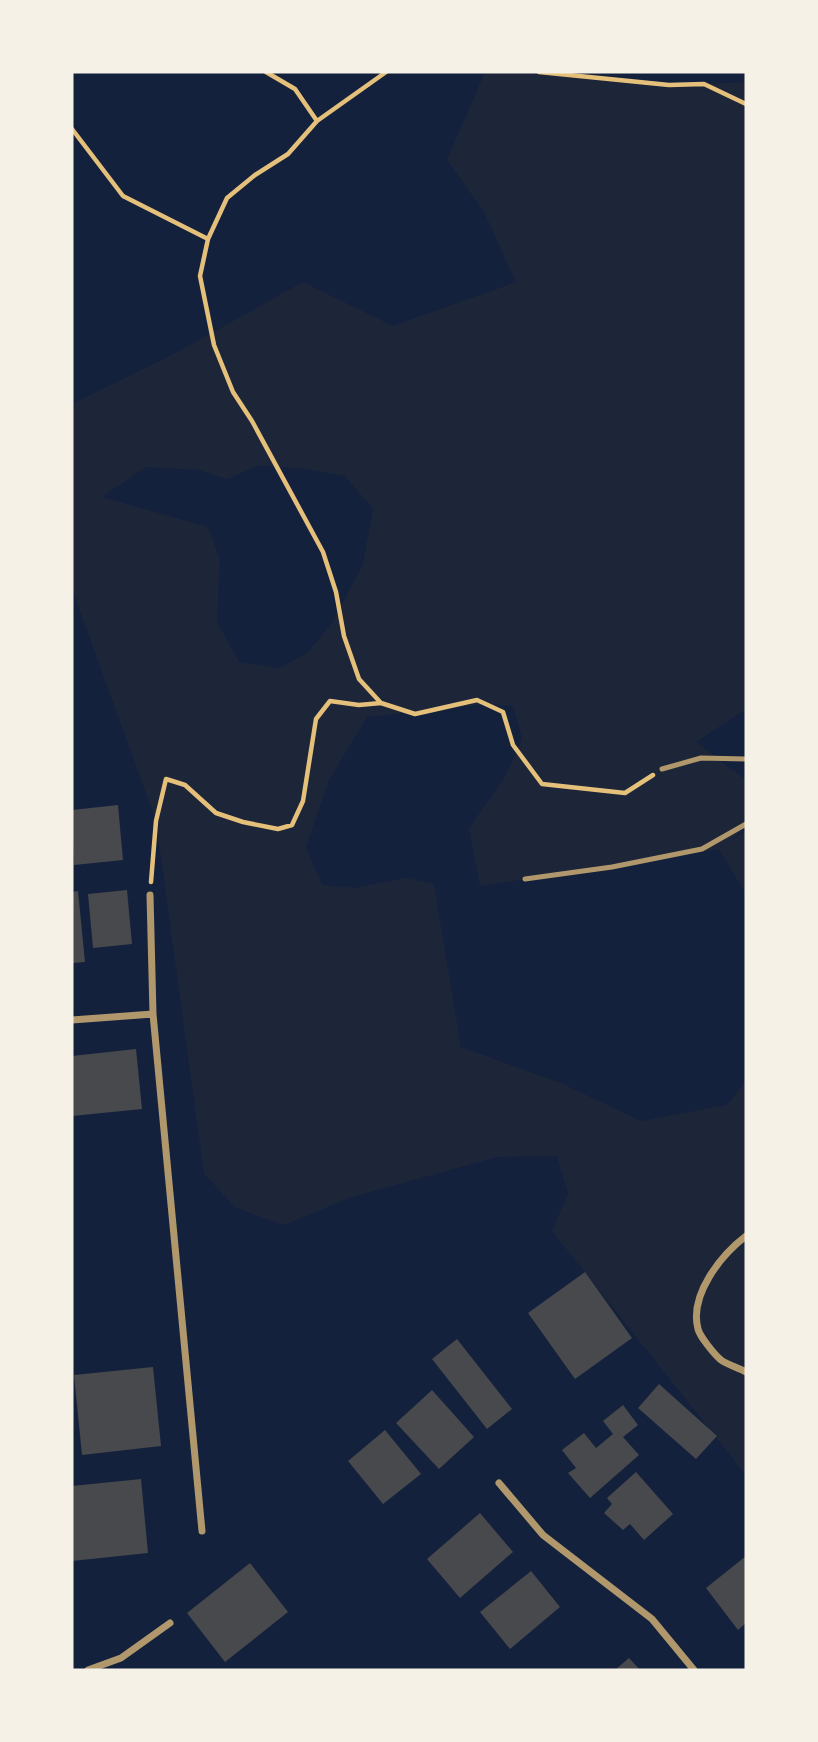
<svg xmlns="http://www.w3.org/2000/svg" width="818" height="1742" viewBox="0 0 818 1742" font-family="Lato,sans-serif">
<rect width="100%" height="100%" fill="#14213d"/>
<path fill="#1d2539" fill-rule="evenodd" d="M 485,72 L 554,72 L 684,85 L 746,82 L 746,709 L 696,742 L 746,780 L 746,827 L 728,843 L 746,831 L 746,894 L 719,849 L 480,886 L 469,828 L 505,777 L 522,739 L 513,706 L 487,704 L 367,717 L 329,780 L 306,847 L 322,885 L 355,888 L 405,878 L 434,884 L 461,1047 L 561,1083 L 641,1121 L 727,1105 L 746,1081 L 746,1475 L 552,1231 L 568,1193 L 557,1156 L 497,1157 L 349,1198 L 284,1225 L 236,1208 L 204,1174 L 156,821 L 72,589 L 72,404 L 172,355 L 303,282 L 393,326 L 516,282 L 484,212 L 447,160 ZM 260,465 L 306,469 L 345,476 L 373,509 L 363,564 L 332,623 L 308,652 L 280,668 L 239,662 L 217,622 L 220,559 L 208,527 L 102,497 L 146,467 L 199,470 L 227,479 Z"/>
<path fill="#48494c" d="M 118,805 L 123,860 L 74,865 L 72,810 Z
M 127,890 L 132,944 L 93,948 L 88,894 Z
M 78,891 L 85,962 L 72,963 L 72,892 Z
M 136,1049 L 142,1109 L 72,1116 L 72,1056 Z
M 585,1272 L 632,1338 L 575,1379 L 528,1313 Z
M 457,1339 L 512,1409 L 487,1429 L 432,1359 Z
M 153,1367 L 161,1446 L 82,1455 L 74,1375 Z
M 659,1384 L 717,1436 L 696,1459 L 638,1408 Z
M 432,1390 L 474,1437 L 439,1469 L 396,1423 Z
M 623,1405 L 638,1425 L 623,1437 L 639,1455 L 590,1498 L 568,1473 L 576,1468 L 562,1450 L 584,1433 L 596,1448 L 613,1434 L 603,1421 Z
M 385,1430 L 421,1474 L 383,1504 L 348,1461 Z
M 636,1472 L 673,1514 L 644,1540 L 630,1524 L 623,1530 L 604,1513 L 612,1504 L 607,1498 Z
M 141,1479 L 148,1553 L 72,1561 L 72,1486 Z
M 480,1513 L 513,1552 L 460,1598 L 427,1559 Z
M 746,1556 L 746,1623 L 738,1630 L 706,1588 Z
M 250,1563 L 288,1612 L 225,1662 L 187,1613 Z
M 531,1571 L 560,1607 L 510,1649 L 480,1612 Z
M 629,1658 L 640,1670 L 615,1670 Z"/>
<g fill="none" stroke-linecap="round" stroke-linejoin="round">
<path stroke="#e5c07b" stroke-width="4.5" d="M 266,72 L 295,89 L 317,121
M 386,72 L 317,121 L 288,154 L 255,175 L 227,198 L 208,239 L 200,276 L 214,345 L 233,392 L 252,421 L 323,552 L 336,592 L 344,636 L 359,679 L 381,703 L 415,714 L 477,700 L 503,712 L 513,745 L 542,784 L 625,793 L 653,775
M 539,72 L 669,85 L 704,84 L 746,104
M 72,129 L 123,196 L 208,239
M 151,882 L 156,821 L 166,779 L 185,785 L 216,813 L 243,822 L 278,829 L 292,825 L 303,801 L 316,719 L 330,701 L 359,705 L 381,703"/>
<path stroke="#b1986c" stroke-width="5" d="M 662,769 L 701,758 L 746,759
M 525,879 L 612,867 L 702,849 L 746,824"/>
<path stroke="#b1986c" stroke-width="7" d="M 150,895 L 153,1014 L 202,1531
M 72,1020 L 153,1014
M 746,1236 C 721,1255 689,1295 698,1329 C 700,1337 715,1355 721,1360 C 728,1365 739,1368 746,1372
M 499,1483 L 543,1535 L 652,1619 L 694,1670
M 88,1670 L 121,1658 L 170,1623"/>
</g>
<rect width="818" height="1742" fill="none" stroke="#f6f1e7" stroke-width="147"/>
</svg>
